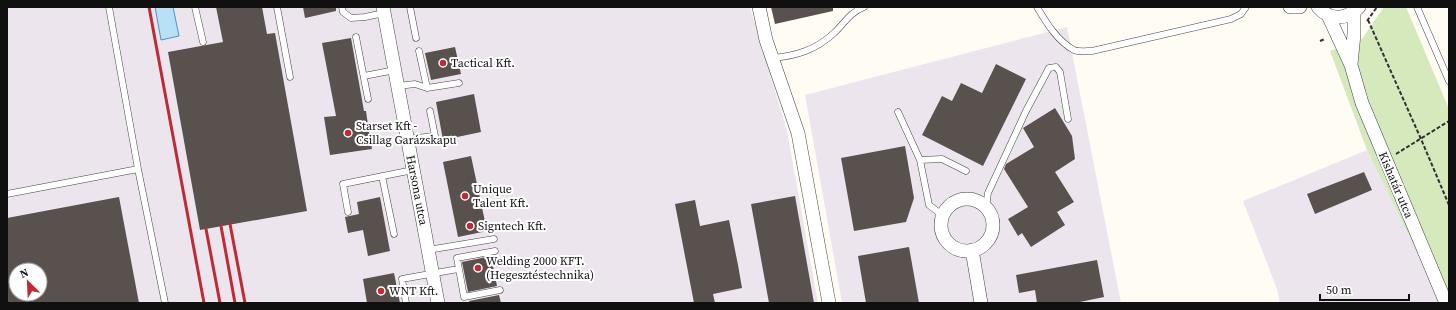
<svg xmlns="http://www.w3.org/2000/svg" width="1456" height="310" viewBox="0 0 1456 310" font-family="'Source Serif 4',serif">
<rect width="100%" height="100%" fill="#fffcf4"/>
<path fill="#ede5ee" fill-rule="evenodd" d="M 7,7 L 750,7 L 787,131 L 818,303 L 7,303 ZM 16,270 L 40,270 L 40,294 L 16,294 Z
M 1067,27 L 1121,303 L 842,303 L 805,95 Z
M 1367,150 L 1442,303 L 1280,303 L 1277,289 L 1243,201 Z"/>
<path fill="#d5e9bd" d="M 1384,7 L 1406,7 L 1449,109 L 1449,303 L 1442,303 L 1367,150 L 1330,51 L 1362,39 Z"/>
<path fill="#b9e0f5" stroke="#4297ca" d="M 155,7 L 173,7 L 179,36 L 161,40 Z"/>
<path fill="#59514d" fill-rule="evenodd" d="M 216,7 L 262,7 L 267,34 L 275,33 L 307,211 L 200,230 L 168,52 L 223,42 Z
M 303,7 L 336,7 L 336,11 L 305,18 Z
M 771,7 L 833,7 L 833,11 L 775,24 Z
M 351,38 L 364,111 L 366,111 L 368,125 L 367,129 L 369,132 L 372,149 L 330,155 L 324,117 L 336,116 L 322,43 Z
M 455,47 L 461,74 L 431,80 L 425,53 Z
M 996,64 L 1026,79 L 983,166 L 922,135 L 942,96 L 952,101 L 961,83 L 982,93 Z
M 474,94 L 481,132 L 443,140 L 436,102 Z
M 1055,108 L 1072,136 L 1075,159 L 1055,172 L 1074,202 L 1057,212 L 1065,225 L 1031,247 L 1022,233 L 1018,236 L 1008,219 L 1028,207 L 1004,169 L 1006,164 L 1034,147 L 1023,128 Z
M 905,146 L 914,198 L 906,222 L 854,231 L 841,158 Z
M 471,156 L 487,231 L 458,237 L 443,162 Z
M 1364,172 L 1372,190 L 1315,214 L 1307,194 Z
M 795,196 L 814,303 L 769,303 L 751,204 Z
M 119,197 L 139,303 L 7,303 L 7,218 ZM 16,270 L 40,270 L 40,294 L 16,294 Z
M 380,197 L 390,251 L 368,256 L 363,230 L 348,233 L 345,217 L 359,214 L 357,202 Z
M 695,200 L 700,226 L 729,220 L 738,265 L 742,288 L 713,294 L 715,303 L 694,303 L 675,204 Z
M 909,247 L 919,303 L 866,303 L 858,256 Z
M 491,256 L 497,286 L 468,292 L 462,262 Z
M 1097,260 L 1104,297 L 1075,303 L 1037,303 L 1035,290 L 1019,293 L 1016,275 Z
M 394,273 L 400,303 L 367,303 L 363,279 Z
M 499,295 L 501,303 L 470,303 L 469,301 Z"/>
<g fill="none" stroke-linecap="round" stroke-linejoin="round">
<defs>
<path id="service" d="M 195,7 L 203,42
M 277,7 L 290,77
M 342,7 L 343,12 L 351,18 L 365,17 L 384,13
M 410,7 L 416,38
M 1037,7 C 1046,22 1057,41 1074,50 C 1078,52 1087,51 1092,51 L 1231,19 L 1241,14 L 1246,7
M 1417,7 L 1449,81
M 356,37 L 368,99
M 419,51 L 427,88
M 772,58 C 796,56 816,50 834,33 C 845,23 849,13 864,7
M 364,76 L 395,70
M 398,86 L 415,84 L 427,88 L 459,83
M 898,112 L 920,160 L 929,205 L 942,215
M 371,128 L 405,124
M 407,139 L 435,136 L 430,111
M 920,160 L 942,159 L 966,171
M 138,169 L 165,303
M 382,176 L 394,234
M 7,194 L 138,169 L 109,7
M 986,207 L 988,193 L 1026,111 L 1049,68 L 1056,67 L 1060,72 L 1068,119
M 348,212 L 343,184 L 413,170
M 428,250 L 494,239
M 495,251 L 457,258 L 464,297 L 500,290
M 406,303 L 402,279 L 458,269"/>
<path id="minor" d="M 383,7 L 438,303
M 759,7 L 766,40 L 798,133 L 829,303
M 1290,7 L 1300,7
M 1318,7 C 1330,21 1347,20 1359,7
M 1328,15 L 1351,65 L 1362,103 L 1446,303
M 1351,64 L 1354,34 L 1354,13
M941 225a26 26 0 1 1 52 0a26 26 0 1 1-52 0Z
M 972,250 L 981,303"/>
</defs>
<use href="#service" stroke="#434343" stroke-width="7"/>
<use href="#minor" stroke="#434343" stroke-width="14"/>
<path stroke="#323232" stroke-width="2" stroke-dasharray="4 2" stroke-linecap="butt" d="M 1368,20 L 1421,139 L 1449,205
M 1367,21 L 1377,7
M 1320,41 L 1325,39
M 1396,154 L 1449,121"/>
<use href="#service" stroke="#fff" stroke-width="6"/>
<use href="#minor" stroke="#fff" stroke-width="13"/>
<path stroke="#bd2b35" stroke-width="3" d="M 149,7 L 204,303
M 230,224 L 245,303
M 221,226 L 235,303
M 206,229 L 220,303"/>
</g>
<g fill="#bd2b35" stroke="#fff" stroke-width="1.5">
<circle cx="443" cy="63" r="4"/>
<circle cx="348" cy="133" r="4"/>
<circle cx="465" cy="196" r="4"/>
<circle cx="470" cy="226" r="4"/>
<circle cx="478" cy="268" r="4"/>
<circle cx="381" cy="291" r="4"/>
</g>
<g text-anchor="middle" stroke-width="4" stroke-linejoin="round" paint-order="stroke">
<g font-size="12" fill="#101010" stroke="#fff" text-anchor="start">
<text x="451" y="67">Tactical Kft.</text>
<text x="356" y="130">Starset Kft -<tspan x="356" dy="14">Csillag Garázskapu</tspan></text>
<text x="473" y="193">Unique<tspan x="473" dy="14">Talent Kft.</tspan></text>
<text x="478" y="230">Signtech Kft.</text>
<text x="486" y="265">Welding 2000 KFT.<tspan x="486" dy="14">(Hegesztéstechnika)</tspan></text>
<text x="389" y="295">WNT Kft.</text>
</g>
<g font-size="12" fill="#101010" stroke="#fff">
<text transform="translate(1396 185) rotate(67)" y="4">Kishatár utca</text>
<text transform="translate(417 190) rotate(79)" y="4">Harsona utca</text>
</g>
</g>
<rect width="1456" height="310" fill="none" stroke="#101010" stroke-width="16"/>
<g transform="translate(28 282) rotate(336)"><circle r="19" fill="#ffffff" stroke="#9f9f9f"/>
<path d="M0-3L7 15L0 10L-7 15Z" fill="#bd2b35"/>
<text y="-6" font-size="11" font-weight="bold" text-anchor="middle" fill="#101010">N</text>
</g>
<path d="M1320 294v6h89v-6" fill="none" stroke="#101010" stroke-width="2"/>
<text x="1326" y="294" font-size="12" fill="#101010" stroke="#ffffff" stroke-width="3" paint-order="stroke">50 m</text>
</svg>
